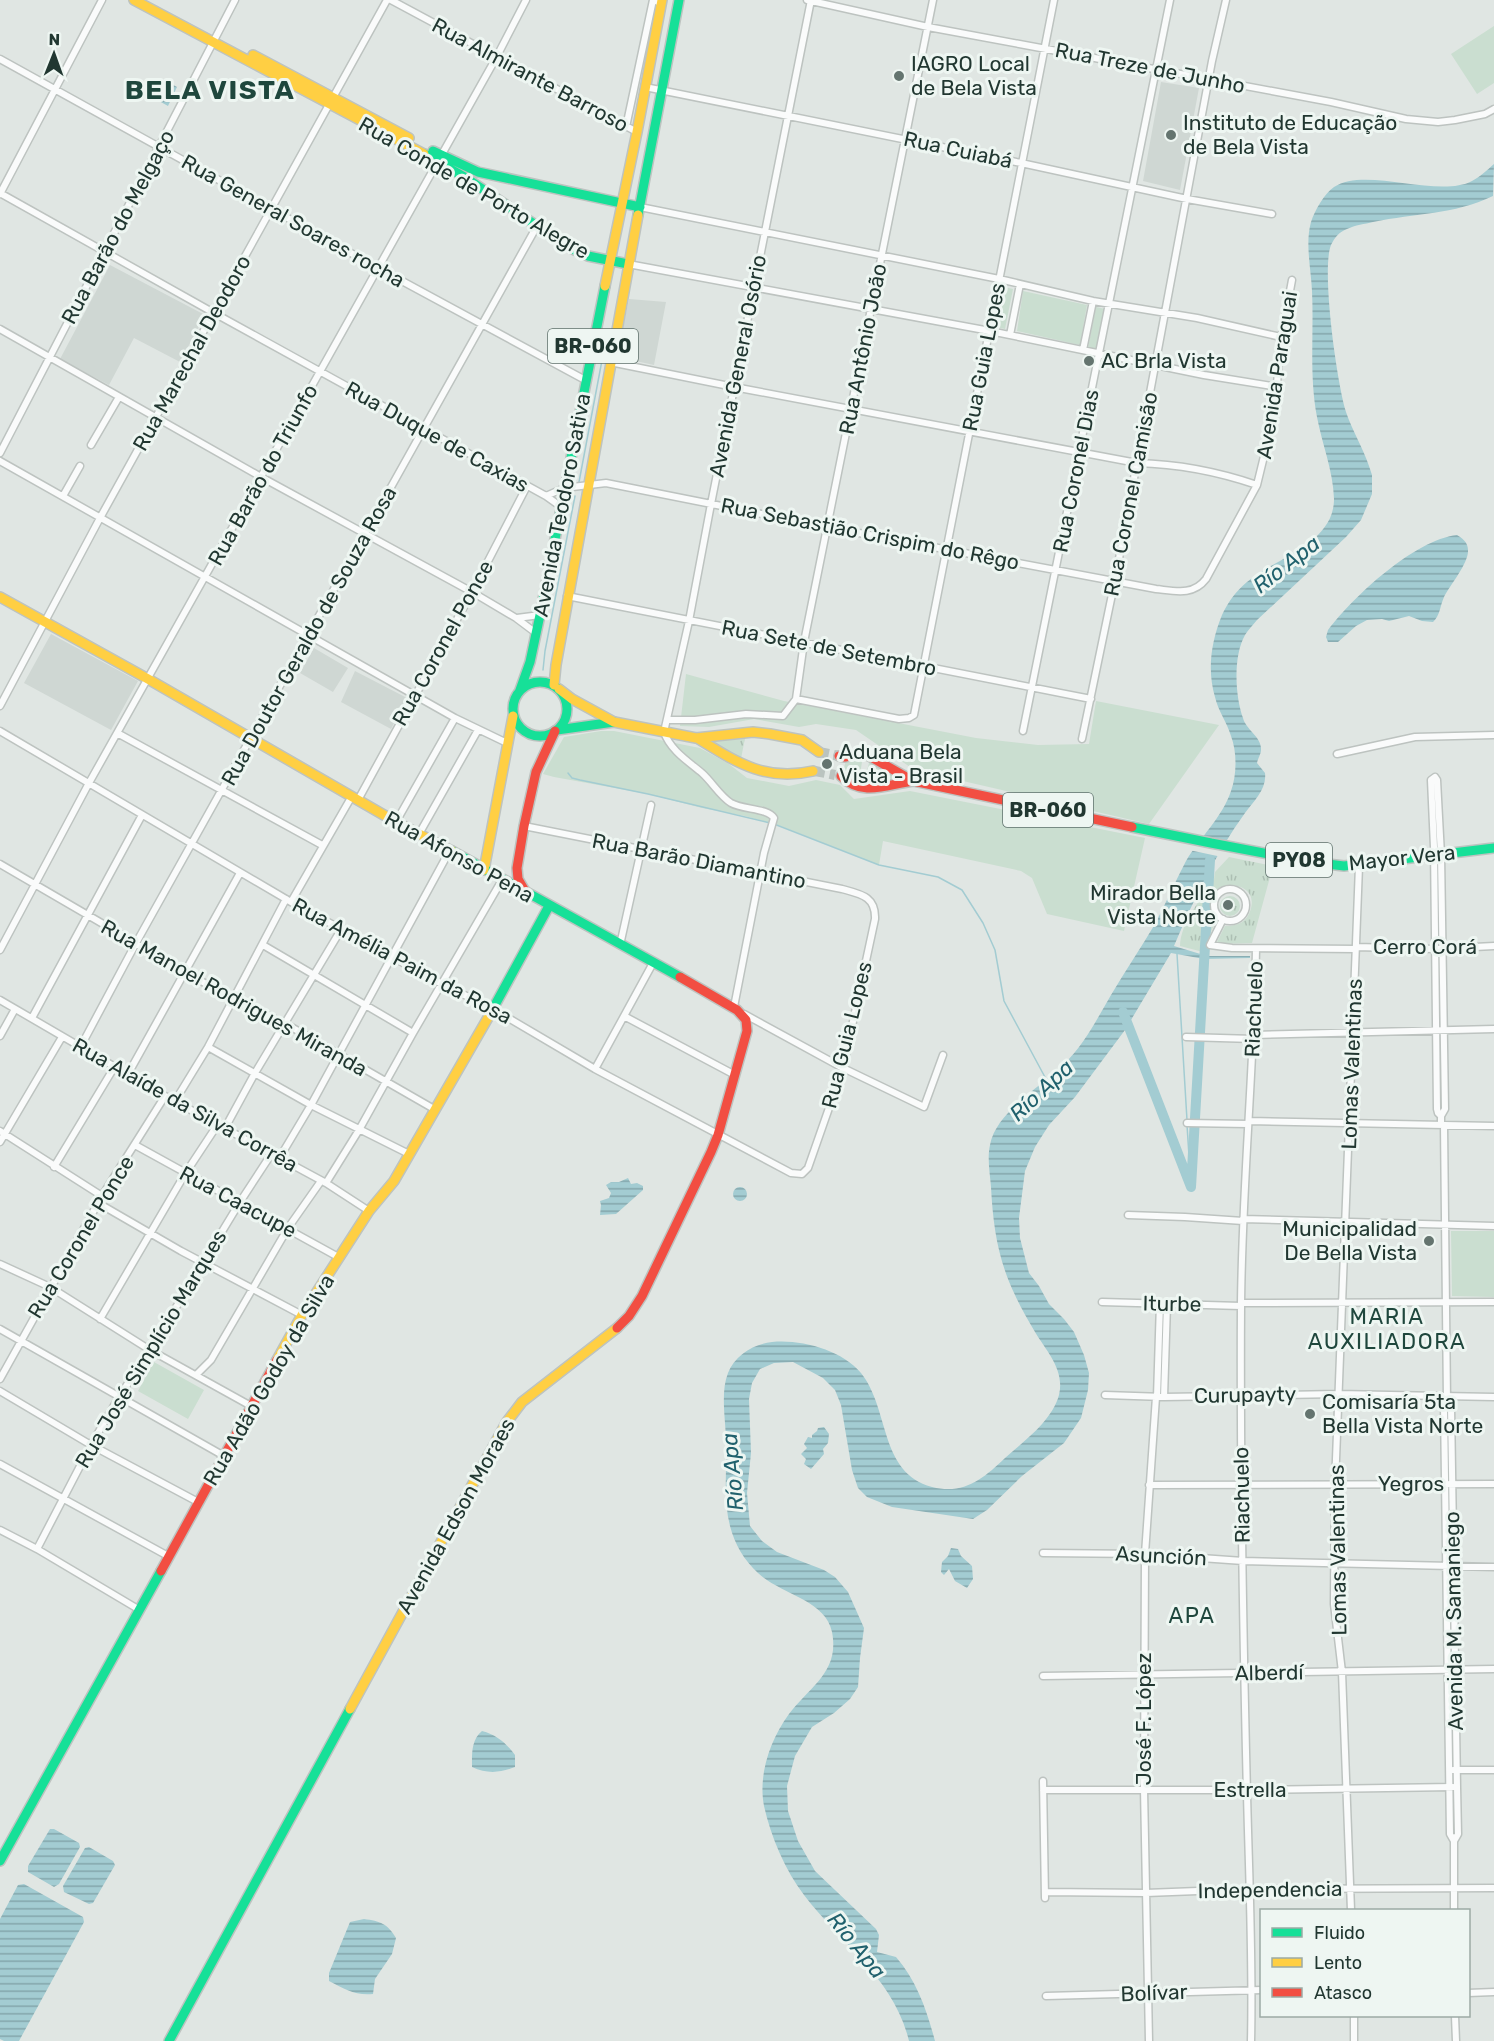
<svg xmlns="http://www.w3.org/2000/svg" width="1494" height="2041" viewBox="0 0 1494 2041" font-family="Rubik,sans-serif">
<defs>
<pattern id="grass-tufts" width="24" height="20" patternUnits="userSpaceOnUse" patternTransform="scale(1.5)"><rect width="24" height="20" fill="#caded0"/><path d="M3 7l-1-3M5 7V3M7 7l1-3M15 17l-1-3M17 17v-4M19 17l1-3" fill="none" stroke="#adbfb3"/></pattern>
<pattern id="water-rules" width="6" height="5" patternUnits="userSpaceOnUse" patternTransform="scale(1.5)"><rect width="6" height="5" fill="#a3ccd2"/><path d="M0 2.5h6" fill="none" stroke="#84a6ab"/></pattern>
</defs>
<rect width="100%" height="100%" fill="#e0e6e3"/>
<path fill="#cfd7d3" d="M 1161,82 L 1199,88 L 1180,190 L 1143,181 Z
M 110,265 L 205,315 L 180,362 L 134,338 L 109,385 L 60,359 Z
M 629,299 L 666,302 L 654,365 L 617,357 Z
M 51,634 L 138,681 L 111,730 L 24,683 Z
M 314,648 L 348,668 L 333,692 L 300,673 Z
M 355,671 L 407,698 L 391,729 L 341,702 Z"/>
<path fill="url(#grass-tufts)" d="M 747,735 L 745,738 L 741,759 L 709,741 Z
M 859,757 L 862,762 L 859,780 L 855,784 L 842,776 L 846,760 Z
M 868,759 L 900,779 L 863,786 L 869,763 Z
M 1229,857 L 1273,866 L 1252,943 L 1219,944 L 1217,942 L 1225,926 C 1235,926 1244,924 1249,914 C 1268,871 1183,879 1216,921 L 1203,949 L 1203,952 L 1180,946 C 1180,923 1202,898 1214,879 L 1215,872 Z
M1220 906a10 10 0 1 1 20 0a10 10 0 1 1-20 0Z
M 1440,1035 L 1441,1036 L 1441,1111 L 1440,1110 L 1439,1036 Z"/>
<path fill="#caded0" d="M 1494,26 L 1494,83 L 1477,94 L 1451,54 Z
M 1004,287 L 1013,289 L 1005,329 L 996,327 Z
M 1023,291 L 1087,305 L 1080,345 L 1017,331 Z
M 1096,307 L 1105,309 L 1097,349 L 1088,348 Z
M 686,674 L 784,701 L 976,738 L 1038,745 L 1089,744 L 1096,701 L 1219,725 L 1149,824 L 924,772 L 910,767 L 856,730 L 816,724 L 799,727 L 754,719 L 709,727 L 680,726 Z
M 601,731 L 614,731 L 700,748 L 729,764 L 747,778 L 789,786 L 816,780 L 840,785 L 854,799 L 910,791 L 1145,838 L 1124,931 L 1047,914 L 1032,878 L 1021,871 L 883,841 L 879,865 L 778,825 L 745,816 L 702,808 L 648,794 L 554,777 L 543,774 L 564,737 Z
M 1451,1231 L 1494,1231 L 1494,1297 L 1452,1296 Z
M 154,1362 L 204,1390 L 188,1419 L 138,1391 Z"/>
<path fill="url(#water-rules)" d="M 168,82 L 177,87 L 168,106 L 159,101 Z
M 1494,164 L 1493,196 C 1453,215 1416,213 1373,222 C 1365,224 1355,225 1347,229 C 1339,232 1335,237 1331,245 C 1321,270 1337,383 1346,412 C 1352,430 1363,448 1369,466 L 1372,475 L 1372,494 L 1361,520 L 1346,537 L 1257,620 C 1253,625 1248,630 1245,635 C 1233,656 1235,696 1243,718 C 1246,730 1262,737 1261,750 C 1261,754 1258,758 1257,763 L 1265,773 C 1267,789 1254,801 1245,813 C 1216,853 1193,901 1174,946 L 1207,956 L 1250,956 L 1250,958 L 1204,959 L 1171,953 L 1125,1030 L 1075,1097 L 1049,1125 L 1035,1147 L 1025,1171 L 1019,1218 L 1020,1238 L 1029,1273 L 1039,1286 L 1049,1304 L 1064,1319 L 1074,1332 L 1084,1355 L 1089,1373 L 1088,1390 L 1081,1418 L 1064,1443 L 1022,1476 L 987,1510 L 973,1519 L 892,1507 L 867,1497 L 858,1488 L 852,1470 L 841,1405 L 835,1390 L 823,1378 L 793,1362 L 774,1363 L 760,1369 L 752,1383 L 749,1399 L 751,1453 L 747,1493 L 750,1526 L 762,1541 L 777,1552 L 824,1570 L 835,1577 L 848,1592 L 864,1628 L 860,1658 L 858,1687 L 850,1699 L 834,1713 L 812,1727 L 795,1756 L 787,1786 L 788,1811 L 798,1841 L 815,1871 L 876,1929 L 879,1935 L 877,1952 L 896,1957 C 917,1981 927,2011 935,2041 L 909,2041 C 894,1978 841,1944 804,1895 C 785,1870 771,1837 764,1806 C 758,1775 770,1740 789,1714 C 809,1687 840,1672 832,1632 C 826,1600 780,1594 758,1573 C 744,1560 735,1545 730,1526 C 723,1499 727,1470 726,1442 C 726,1421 720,1393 728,1373 C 735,1355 754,1344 772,1342 C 801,1339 842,1350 861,1373 C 890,1409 879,1473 932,1487 C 964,1495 983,1479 1005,1458 C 1024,1441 1052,1421 1059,1395 C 1065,1370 1047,1352 1035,1332 C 1028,1320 1021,1308 1015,1295 C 998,1260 993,1226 991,1187 C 990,1174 987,1158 990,1145 C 996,1112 1041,1087 1064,1064 C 1084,1045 1097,1019 1111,995 C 1125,971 1141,948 1155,924 C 1166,903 1175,882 1186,861 C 1200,837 1222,818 1231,791 C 1237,774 1237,752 1231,736 C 1227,722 1218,711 1215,697 C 1207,670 1211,642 1222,615 C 1228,602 1236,591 1247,582 C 1275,558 1334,544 1334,499 C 1333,470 1322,444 1317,417 C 1309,375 1314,334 1312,291 C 1311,269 1305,243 1311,222 C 1315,210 1324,194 1334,187 C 1366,166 1438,199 1472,181 C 1480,177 1487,170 1494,164 Z
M 1457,535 C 1462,538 1468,542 1468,550 C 1469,563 1450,585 1444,597 C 1440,606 1440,616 1433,622 L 1422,621 L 1409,616 L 1389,621 L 1382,619 L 1367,620 L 1356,626 L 1338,642 L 1328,642 L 1326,637 L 1328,630 C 1354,596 1414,540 1457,535 Z
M 628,1178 L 631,1184 L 637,1183 L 643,1186 L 643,1190 L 616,1214 L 600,1215 L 601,1205 L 600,1201 L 609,1198 L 611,1193 L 606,1185 L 611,1182 L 619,1182 Z
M733 1194a7 7 0 1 1 14 0a7 7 0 1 1-14 0Z
M 824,1427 L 829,1434 L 828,1443 L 823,1449 L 824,1454 L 811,1469 L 804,1464 L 806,1459 L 801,1454 L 807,1448 L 804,1444 L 808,1437 L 812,1438 L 812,1435 L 817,1431 L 818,1428 Z
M 951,1548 L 958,1549 L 961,1556 L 972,1566 L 973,1579 L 967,1588 L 955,1581 L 949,1569 L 944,1575 L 941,1572 L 942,1562 L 948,1556 Z
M 482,1731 C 497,1735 506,1743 515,1755 L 515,1767 C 500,1773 487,1774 472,1767 C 472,1754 471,1740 482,1731 Z
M 50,1829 L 54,1829 L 79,1843 L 80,1847 L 59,1884 L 54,1887 L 28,1872 L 28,1866 Z
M 89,1847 L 113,1861 L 115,1865 L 93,1903 L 89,1904 L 64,1892 L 63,1886 L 85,1848 Z
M 24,1884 L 83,1917 L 84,1922 L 19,2041 L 4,2041 L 0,2039 L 0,1919 L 18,1885 Z
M 364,1919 C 380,1921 388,1924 396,1938 L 392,1954 L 375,1979 L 373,1994 C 356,1996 344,1989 329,1981 L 329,1973 L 350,1922 Z"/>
<path fill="#e0e6e3" d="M 1201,836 L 1231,842 L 1222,857 L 1189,850 Z"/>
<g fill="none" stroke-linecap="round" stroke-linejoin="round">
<path stroke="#a3ccd2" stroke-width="1.5" d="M 579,482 L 603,355
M 543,670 L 545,651 L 575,496
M 568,773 L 572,778 L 580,780 L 648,794 L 770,823
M 774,824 L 879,865 L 938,877 L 962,890 L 983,923 L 995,950 L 1004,1001 L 1046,1079
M 1177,954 L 1187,1120
M 1187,1125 L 1191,1187"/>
<path stroke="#a3ccd2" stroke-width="10" d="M 1123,1012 L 1191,1187 L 1210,860"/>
<path stroke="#bac3bf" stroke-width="10" stroke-dasharray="10 5" stroke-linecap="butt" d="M 819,752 L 839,756
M 815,771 L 835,775"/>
<defs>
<path id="street" d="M 391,0 L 637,132
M 807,0 L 928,27 L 1331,102 L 1406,119 L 1438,122 L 1455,120 L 1485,114 L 1494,109
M 0,59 L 378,268 L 587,381
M 645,87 L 1021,163 L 1187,199 L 1272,214
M 626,127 L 653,0 L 661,3
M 0,193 L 214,313 L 546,496 L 560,506
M 0,194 L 102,0
M 640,207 L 999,279 L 1093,301 L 1197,318 L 1281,337
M 628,264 L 990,331 L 1204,375 L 1278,387
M 0,329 L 261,477 L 472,592 L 516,618 L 536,633
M 1010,335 L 1020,284
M 1083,350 L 1093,301
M 610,362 L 734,387 L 1137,463 C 1177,464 1219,472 1257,485
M 91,445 L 119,397
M 0,453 L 235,0
M 0,461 L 455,718 L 507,743
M 63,496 L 80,466
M 546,496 L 564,488 L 606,483 L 827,527 L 1156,589 C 1175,591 1193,596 1206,579 L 1257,485 L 1275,411 L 1280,345 L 1292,280
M 567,596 L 1091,699
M 517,618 L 540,615
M 796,699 L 899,719 L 909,718 L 914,715 L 1054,0
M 0,706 L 100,518 L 387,0
M 668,720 L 695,720 L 746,714 L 783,716 L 796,699 L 804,642 L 933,0
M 0,731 L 291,902 L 442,984 L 493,1009 L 595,1069 L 791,1173 L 802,1174 L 808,1168 L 843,1068 L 875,919 C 876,896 860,894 842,889 L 524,826
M 1023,731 L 1170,0
M 119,734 L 322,845
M 1082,739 L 1115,580 L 1212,61 L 1226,0
M 1337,754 L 1415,737 L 1494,735
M 358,800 L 472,592 L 527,486
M 396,822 L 455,718
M 419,834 L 478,730
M 0,864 L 232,999 L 286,1024 L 434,1109
M1214 905a16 16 0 1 1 32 0a16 16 0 1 1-32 0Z
M 291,902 L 352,796
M 1223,919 L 1210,945 L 1232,948 L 1356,949
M 263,945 L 413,1033
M 620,945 L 651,805
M 1356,947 L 1435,949 L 1494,946
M 0,950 L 89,783 L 496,58 L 526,0
M 0,1000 L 165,1096 L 326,1183 L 369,1211
M 734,1007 L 764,853 L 774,818 C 768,808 743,810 731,803 C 720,796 712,782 702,773 C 689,762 670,750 664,732 L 689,621 L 711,504 L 811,0
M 744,1014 L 843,1068 L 924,1107 L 943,1055
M 624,1016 L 735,1075
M 32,1018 L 142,815
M 1254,1035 L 1494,1029
M 0,1036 L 15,1009
M 1186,1037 L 1254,1039
M 81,1046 L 136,943 L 537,226
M 208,1047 L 311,1105 L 409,1154
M 595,1069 L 653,963
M 128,1074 L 240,873
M 175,1101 L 208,1047 L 286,899
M 1441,1116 L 1438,1113 L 1437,1109 L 1434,847 L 1431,780 L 1435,777 L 1437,780 L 1441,855 L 1445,1109 L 1441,1116 L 1441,1125
M 1249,1121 L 1494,1126
M 1187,1123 L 1248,1124
M 1444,1125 L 1447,1401 L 1444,1407 L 1450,1834 L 1454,1841 L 1454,1910
M 225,1128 L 255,1073 L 342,928
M 0,1131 L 102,1196
M 0,1142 L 62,1037
M 135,1145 L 340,1258
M 280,1157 L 311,1105 L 450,850
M 54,1167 L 115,1066
M 326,1183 L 359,1130 L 413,1033 L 502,880
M 98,1203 L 181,1251 L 302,1315
M 1128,1215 L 1185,1217 L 1243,1221
M 1243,1219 L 1494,1226
M 0,1264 L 50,1287 L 150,1350 L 251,1406
M 1102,1302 L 1241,1306
M 1241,1303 L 1494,1302
M 100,1319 L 185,1174 L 218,1124
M 0,1329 L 224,1456
M 196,1375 L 211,1360 L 288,1228 L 321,1181
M 0,1379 L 102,1196 L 165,1096
M 0,1391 L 91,1445 L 198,1502
M 1105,1395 L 1164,1397 L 1338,1394 L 1494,1397
M 1157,1397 L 1160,1303
M 1164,1397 L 1167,1304
M 1447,1401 L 1451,1407 L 1457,1787 L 1458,1834 L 1454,1841
M 0,1464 L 168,1556
M 1149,1485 L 1494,1484
M 0,1530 L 37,1549 L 138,1609
M 37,1549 L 91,1445 L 119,1397 L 150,1350 L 240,1202 L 272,1153
M 1043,1553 L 1145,1554 L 1243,1561 L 1494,1567
M 1043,1676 L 1494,1669
M 1453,1770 L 1494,1770
M 1043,1781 L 1045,1898
M 1043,1790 L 1247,1790 L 1453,1787
M 1045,1892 L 1146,1893 L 1249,1889 L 1494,1888
M 1351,1910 L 1342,1672 L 1334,1604 L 1335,1485 L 1359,866
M 1468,1993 L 1494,1992
M 1046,1996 L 1262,1990
M 1354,2016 L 1354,2041
M 1455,2016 L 1456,2041
M 1149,2041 L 1144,1789 L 1145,1554 L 1156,1397
M 1251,2041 C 1253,1959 1249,1876 1247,1794 C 1243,1631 1240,1468 1241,1305 C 1242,1186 1254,1068 1256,949"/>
<path id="fast" d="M 433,151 L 478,172 L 640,207
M 424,154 L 466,178 L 568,247 L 588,256 L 628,264
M 638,215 L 679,0
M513 709a27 27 0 1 1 54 0a27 27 0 1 1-54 0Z
M 520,690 L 530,662 L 540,615 L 605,286
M 557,730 L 614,722
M 1132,827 L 1211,843
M 1211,843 L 1311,862 L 1344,866 L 1494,848
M 452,851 L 680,977
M 489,1016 L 549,906
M 0,1861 L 161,1571
M 169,2041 L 350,1709"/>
<path id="slow" d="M 134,0 L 424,154
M 253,55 L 409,138
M 605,286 L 637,132 L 662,0
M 0,597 L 148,679 L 396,822 L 452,851
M 554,685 L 556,665 L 638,215
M 559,689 L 572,699 L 614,722 L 696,738 L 753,732 L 770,734 L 802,740 L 819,752
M 697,738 C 736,762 765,782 813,771
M 484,870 L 513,716
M 277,1360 L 302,1315 L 369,1211 L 394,1181 L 489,1016
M 350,1709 L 506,1423 L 522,1402 L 617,1328"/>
<path id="jam" d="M 839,756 L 845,757 L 864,753 L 913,781 L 1132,827
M 841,776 C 862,797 886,785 913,781
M 525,891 L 518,879 L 517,868 L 524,826 L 536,772 L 555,731
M 617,1328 L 629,1316 L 642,1296 L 711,1152 L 718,1135 L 747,1031 L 746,1020 L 737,1010 L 680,977
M 161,1571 L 277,1360"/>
</defs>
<use href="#street" stroke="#bdc3c0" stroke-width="9"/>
<use href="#fast" stroke="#bdc3c0" stroke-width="12"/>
<use href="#slow" stroke="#bdc3c0" stroke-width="12"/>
<use href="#jam" stroke="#bdc3c0" stroke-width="12"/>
<use href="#street" stroke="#fafbfb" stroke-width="6"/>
<use href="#fast" stroke="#16e098" stroke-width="9"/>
<use href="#slow" stroke="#ffcf43" stroke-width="9"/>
<use href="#jam" stroke="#f24e42" stroke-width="9"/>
</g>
<g fill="#64746f" stroke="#eef6f2" stroke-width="2">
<circle cx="899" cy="76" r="6"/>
<circle cx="1171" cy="135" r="6"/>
<circle cx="1089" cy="361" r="6"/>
<circle cx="827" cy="764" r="6"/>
<circle cx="1228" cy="905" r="6"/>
<circle cx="1429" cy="1241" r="6"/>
<circle cx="1310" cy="1414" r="6"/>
</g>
<g text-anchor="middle" stroke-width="6" stroke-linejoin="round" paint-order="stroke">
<g fill="#eef6f2" stroke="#5e706b" stroke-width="1.5">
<rect x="548" y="329" width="90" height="34" rx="4.5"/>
<rect x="1003" y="793" width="90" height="34" rx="4.5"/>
<rect x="1266" y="843" width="66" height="34" rx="4.5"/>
</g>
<g font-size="20" font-weight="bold" fill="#213731">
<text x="593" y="353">BR-060</text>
<text x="1048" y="817">BR-060</text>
<text x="1299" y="867">PY08</text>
</g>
<g font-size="21" fill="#213731" stroke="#eef6f2" text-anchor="start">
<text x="911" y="71">IAGRO Local<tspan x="911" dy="24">de Bela Vista</tspan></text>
<text x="1183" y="130">Instituto de Educação<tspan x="1183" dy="24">de Bela Vista</tspan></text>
<text x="1101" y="368">AC Brla Vista</text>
<text x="839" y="759">Aduana Bela<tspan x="839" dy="24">Vista - Brasil</tspan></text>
<text x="1216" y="900" text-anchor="end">Mirador Bella<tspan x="1216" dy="24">Vista Norte</tspan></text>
<text x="1417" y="1236" text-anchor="end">Municipalidad<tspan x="1417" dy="24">De Bella Vista</tspan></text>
<text x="1322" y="1409">Comisaría 5ta<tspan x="1322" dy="24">Bella Vista Norte</tspan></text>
</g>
<g font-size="21" fill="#213731" stroke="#eef6f2">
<text transform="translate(1150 68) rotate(11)" y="7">Rua Treze de Junho</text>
<text transform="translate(530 75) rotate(28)" y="7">Rua Almirante Barroso</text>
<text transform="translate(958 150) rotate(12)" y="7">Rua Cuiabá</text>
<text transform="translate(474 188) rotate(30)" y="7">Rua Conde de Porto Alegre</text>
<text transform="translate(293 221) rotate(29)" y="7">Rua General Soares rocha</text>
<text transform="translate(118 227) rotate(-62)" y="7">Rua Barão do Melgaço</text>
<text transform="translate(863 349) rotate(-79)" y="7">Rua Antônio João</text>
<text transform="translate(192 353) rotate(-61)" y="7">Rua Marechal Deodoro</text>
<text transform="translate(984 357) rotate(-79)" y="7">Rua Guia Lopes</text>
<text transform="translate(738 366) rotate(-79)" y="7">Avenida General Osório</text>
<text transform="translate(1277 375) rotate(-81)" y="7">Avenida Paraguai</text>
<text transform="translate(437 437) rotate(29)" y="7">Rua Duque de Caxias</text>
<text transform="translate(1076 471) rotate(-79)" y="7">Rua Coronel Dias</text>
<text transform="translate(263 475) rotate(-61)" y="7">Rua Barão do Triunfo</text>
<text transform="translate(1131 494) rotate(-79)" y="7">Rua Coronel Camisão</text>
<text transform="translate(562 505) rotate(-79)" y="7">Avenida Teodoro Sativa</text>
<text transform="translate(870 534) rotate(11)" y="7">Rua Sebastião Crispim do Rêgo</text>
<text transform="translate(309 636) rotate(-61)" y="7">Rua Doutor Geraldo de Souza Rosa</text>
<text transform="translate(443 643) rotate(-61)" y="7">Rua Coronel Ponce</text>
<text transform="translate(829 648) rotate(11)" y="7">Rua Sete de Setembro</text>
<text transform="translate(459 857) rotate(29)" y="7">Rua Afonso Pena</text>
<text transform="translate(1402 858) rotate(-6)" y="7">Mayor Vera</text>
<text transform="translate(699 861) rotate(11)" y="7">Rua Barão Diamantino</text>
<text x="1425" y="954">Cerro Corá</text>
<text transform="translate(402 961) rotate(28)" y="7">Rua Amélia Paim da Rosa</text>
<text transform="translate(234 998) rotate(29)" y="7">Rua Manoel Rodrigues Miranda</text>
<text transform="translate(1254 1009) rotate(-88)" y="7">Riachuelo</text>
<text transform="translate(847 1035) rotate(-76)" y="7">Rua Guia Lopes</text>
<text transform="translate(1352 1064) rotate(-88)" y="7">Lomas Valentinas</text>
<text transform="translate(185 1105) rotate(29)" y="7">Rua Alaíde da Silva Corrêa</text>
<text transform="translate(238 1202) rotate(28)" y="7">Rua Caacupe</text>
<text transform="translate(81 1237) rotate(-59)" y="7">Rua Coronel Ponce</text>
<text transform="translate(1172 1304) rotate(1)" y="7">Iturbe</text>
<text transform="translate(151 1349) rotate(-59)" y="7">Rua José Simplício Marques</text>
<text transform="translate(269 1380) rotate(-60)" y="7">Rua Adão Godoy da Silva</text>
<text transform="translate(1245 1395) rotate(-1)" y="7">Curupayty</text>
<text x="1411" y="1491">Yegros</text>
<text transform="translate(1242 1495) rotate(-91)" y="7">Riachuelo</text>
<text transform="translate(456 1516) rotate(-61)" y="7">Avenida Edson Moraes</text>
<text transform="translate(1338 1550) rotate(-91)" y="7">Lomas Valentinas</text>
<text transform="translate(1161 1556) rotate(3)" y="7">Asunción</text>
<text transform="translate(1454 1621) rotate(-91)" y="7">Avenida M. Samaniego</text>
<text transform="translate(1269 1673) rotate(-1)" y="7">Alberdí</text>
<text transform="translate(1144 1719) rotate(-90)" y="7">José F. López</text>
<text x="1250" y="1797">Estrella</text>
<text transform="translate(1270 1890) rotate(-1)" y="7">Independencia</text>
<text transform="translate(1154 1993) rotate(-2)" y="7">Bolívar</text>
</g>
<g font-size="22" font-style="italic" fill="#20616d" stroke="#eef6f2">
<text transform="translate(1286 564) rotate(-38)" y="8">Río Apa</text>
<text transform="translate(1041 1090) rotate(-43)" y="8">Río Apa</text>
<text transform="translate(732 1472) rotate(-95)" y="8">Río Apa</text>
<text transform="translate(857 1945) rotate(51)" y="8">Río Apa</text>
</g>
<g font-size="22" letter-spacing="1.5" fill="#1f473d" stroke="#eef6f2">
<text x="1387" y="1324">MARIA<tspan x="1387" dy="25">AUXILIADORA</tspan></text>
<text x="1192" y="1623">APA</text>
</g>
<g font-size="27" font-weight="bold" letter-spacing="1.5" fill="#1f473d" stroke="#eef6f2">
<text x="210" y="99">BELA VISTA</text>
</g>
</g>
<rect x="1260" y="1909" width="210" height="108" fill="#eef6f2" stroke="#9caaa5" stroke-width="1.5"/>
<rect x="1272" y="1928" width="30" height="9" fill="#16e098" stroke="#9caaa5" stroke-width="1.5"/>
<text x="1314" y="1939" font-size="18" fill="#213731">Fluido</text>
<rect x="1272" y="1958" width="30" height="9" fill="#ffcf43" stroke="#9caaa5" stroke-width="1.5"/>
<text x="1314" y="1969" font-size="18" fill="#213731">Lento</text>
<rect x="1272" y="1988" width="30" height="9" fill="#f24e42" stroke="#9caaa5" stroke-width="1.5"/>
<text x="1314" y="1999" font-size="18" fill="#213731">Atasco</text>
<g transform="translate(54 54) rotate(1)" stroke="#eef6f2" stroke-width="4.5" paint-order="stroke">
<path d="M0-4.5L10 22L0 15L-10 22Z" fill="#213731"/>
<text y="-9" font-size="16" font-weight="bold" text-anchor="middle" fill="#213731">N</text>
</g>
</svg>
